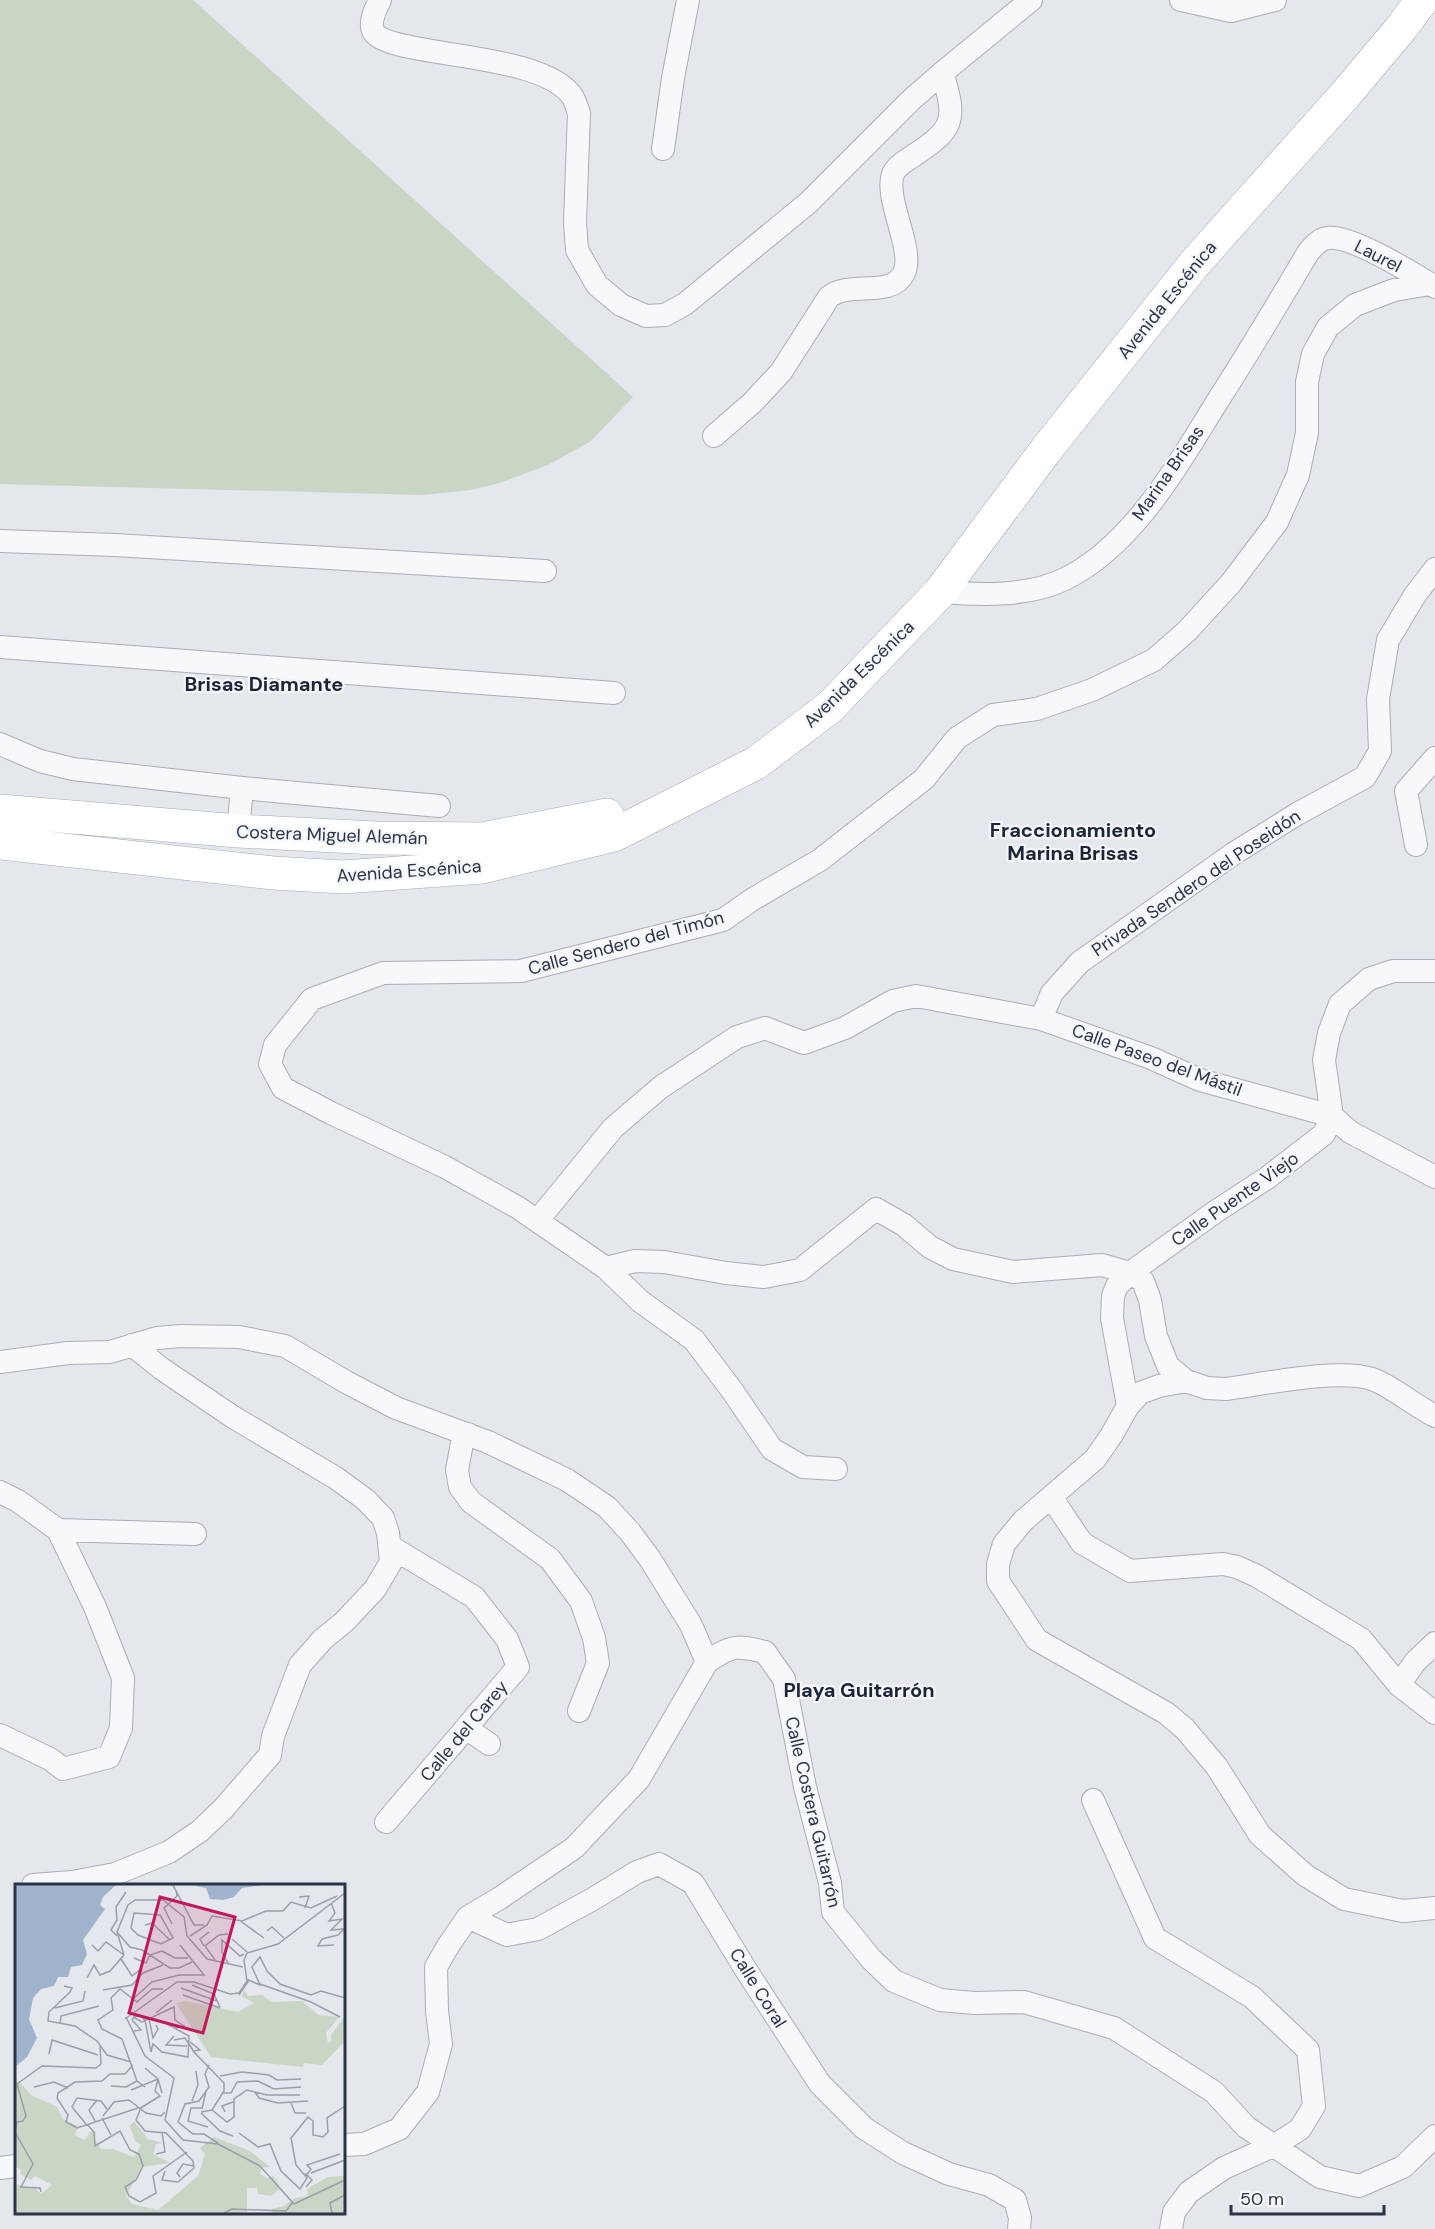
<svg xmlns="http://www.w3.org/2000/svg" width="1435" height="2229" viewBox="0 0 1435 2229" font-family="'DM Sans',sans-serif">
<rect width="100%" height="100%" fill="#e4e7ec"/>
<path fill="#c9d6c5" d="M 0,0 L 193,0 L 633,397 L 591,441 L 548,465 L 499,483 L 471,490 L 423,495 L 0,484 Z"/>
<g fill="none" stroke-linecap="round" stroke-linejoin="round">
<defs>
<path id="minor" d="M 380,0 C 376,8 369,21 373,31 C 386,58 540,50 572,96 C 575,100 577,108 579,113 L 575,222 L 577,250 L 597,285 L 621,305 L 646,316 L 665,315 L 685,304 L 808,203 L 911,100 L 942,73 L 1031,0
M 1181,0 L 1231,11 L 1275,0
M 663,149 L 673,78 L 688,0
M 714,436 L 752,403 L 781,372 L 829,297 C 850,280 891,299 904,273 C 915,250 884,199 893,174 C 896,167 904,162 910,158 C 953,130 958,122 942,73
M 0,541 L 115,545 L 545,571
M 940,592 C 981,595 1028,597 1065,579 C 1134,545 1178,464 1217,402 C 1249,352 1279,302 1309,251 C 1315,245 1319,239 1328,238 C 1351,235 1414,274 1435,287
M 0,647 L 614,693
M 0,744 L 40,761 L 73,769 L 242,788 L 439,806
M 238,831 L 242,788
M 1416,845 L 1406,791 L 1435,758
M 1041,1019 L 1052,993 L 1080,962 L 1233,854 L 1297,814 L 1365,777 L 1380,751 L 1378,699 L 1388,640 L 1415,595 L 1435,569
M 538,1220 L 613,1128 L 661,1087 L 737,1037 L 765,1028 L 804,1043 L 845,1028 L 893,1001 L 916,996 L 1041,1019 L 1151,1058 L 1200,1080 L 1332,1116 L 1350,1132 L 1435,1177
M 606,1268 L 635,1261 L 664,1262 L 726,1273 L 764,1277 L 800,1270 L 876,1209 L 904,1225 L 930,1247 L 953,1259 L 1013,1272 L 1102,1265 L 1130,1273 L 1143,1281 L 1150,1300 L 1156,1336 L 1168,1366 L 1186,1381
M 0,1362 L 68,1353 L 110,1352 L 157,1338 L 181,1336 L 239,1337 L 285,1346 L 346,1382 L 396,1408 L 488,1442 L 567,1480 L 607,1507 L 630,1532 L 650,1559 L 691,1625 L 707,1662
M 1128,1406 L 1112,1318 L 1113,1296 L 1117,1286 L 1130,1273 L 1215,1212 L 1267,1178 L 1324,1134 L 1332,1116 L 1324,1060 L 1329,1033 L 1340,1004 L 1369,979 L 1393,971 L 1435,971
M 1435,1416 C 1415,1406 1390,1385 1372,1379 C 1338,1368 1264,1384 1226,1389 L 1207,1388 L 1186,1381 L 1159,1386 L 1140,1393 L 1128,1406 L 1111,1436 L 1095,1459 L 1023,1521 L 1004,1544 L 998,1564 L 998,1581 L 1037,1640 L 1166,1713 L 1185,1729 L 1217,1767 L 1260,1835 L 1305,1875 L 1344,1899 L 1403,1911 L 1435,1908
M 468,1434 L 462,1443 L 457,1470 L 460,1487 L 471,1502 L 550,1559 L 581,1601 L 594,1638 L 598,1663 L 579,1711
M 836,1469 L 803,1467 L 772,1449 L 731,1389 L 694,1340 L 640,1301 L 606,1268 L 517,1207 L 445,1167 L 331,1113 L 283,1088 L 270,1064 L 275,1045 L 312,999 L 383,973 L 521,971 L 723,920 L 753,899 L 820,860 L 924,779 L 957,738 L 993,715 L 1037,709 L 1092,690 L 1154,660 L 1187,631 L 1231,583 L 1277,522 L 1298,475 L 1307,433 L 1307,382 L 1313,354 L 1328,327 L 1355,305 L 1394,290 L 1430,284
M 0,1492 L 18,1501 L 58,1530 L 95,1607 L 123,1678 L 121,1728 L 109,1757 L 63,1769 L 50,1759 L 0,1735
M 1051,1497 L 1082,1543 L 1130,1571 L 1223,1564 L 1237,1567 L 1257,1576 L 1361,1639 L 1399,1685 L 1435,1713
M 58,1530 L 195,1534
M 1399,1685 L 1415,1662 L 1435,1643
M 466,1728 L 489,1744
M 1093,1800 L 1155,1938 L 1252,1997 L 1308,2050 L 1314,2106 L 1300,2129 L 1275,2145 L 1224,2168 L 1189,2192 L 1174,2212 L 1171,2229
M 386,1822 L 518,1667 L 507,1639 L 474,1597 L 391,1547
M 33,1885 L 72,1882 L 115,1874 L 169,1852 L 200,1831 L 223,1809 L 270,1755 L 273,1736 L 300,1665 L 323,1639 L 344,1622 L 375,1589 L 391,1562 L 388,1533 L 383,1518 L 366,1500 L 336,1478 L 233,1417 L 162,1369 L 132,1345
M 468,1917 L 507,1935 L 538,1929 L 593,1899 L 637,1872 L 659,1864 L 693,1883 L 746,1970 L 820,2084 L 864,2128 L 903,2153 L 949,2174 L 989,2185 L 1015,2200 L 1020,2218 L 1019,2229
M 344,2145 L 364,2144 L 399,2129 L 428,2092 L 441,2044 L 437,2011 L 436,1967 L 448,1946 L 468,1917 L 500,1898 L 574,1848 L 639,1779 L 707,1662 C 732,1645 736,1645 765,1652 L 784,1679 L 805,1787 L 830,1883 L 833,1912 L 871,1959 L 894,1981 L 940,2000 L 975,2003 L 1024,2002 L 1114,2028 L 1214,2092 L 1246,2127 L 1320,2177 L 1359,2186 L 1403,2167 L 1435,2136
M 0,2168 L 16,2166"/>
<path id="primary" d="M 0,811 L 238,831 L 375,838 L 482,839 L 607,815
M 0,843 L 273,873 L 343,877 L 482,867 L 614,835 L 756,763 L 830,707 L 940,592 L 1046,450 L 1195,263 L 1345,95 L 1402,27 L 1422,0"/>
</defs>
<use href="#minor" stroke="#a9aeb7" stroke-width="24"/>
<use href="#primary" stroke="#a3abb8" stroke-width="34"/>
<use href="#minor" stroke="#f7f8fa" stroke-width="22"/>
<use href="#primary" stroke="#fff" stroke-width="33"/>
</g>
<g text-anchor="middle" stroke-width="4.5" stroke-linejoin="round" paint-order="stroke">
<g font-size="18" fill="#2b3445" stroke="#f4f6f9">
<text transform="translate(1378 256) rotate(27)" y="6">Laurel</text>
<text transform="translate(1167 300) rotate(-51)" y="6">Avenida Escénica</text>
<text transform="translate(1168 473) rotate(-55)" y="6">Marina Brisas</text>
<text transform="translate(859 674) rotate(-44)" y="6">Avenida Escénica</text>
<text transform="translate(332 835) rotate(2)" y="6">Costera Miguel Alemán</text>
<text transform="translate(409 871) rotate(-4)" y="6">Avenida Escénica</text>
<text transform="translate(1196 883) rotate(-34)" y="6">Privada Sendero del Poseidón</text>
<text transform="translate(626 943) rotate(-15)" y="6">Calle Sendero del Timón</text>
<text transform="translate(1157 1060) rotate(20)" y="6">Calle Paseo del Mástil</text>
<text transform="translate(1235 1199) rotate(-35)" y="6">Calle Puente Viejo</text>
<text transform="translate(464 1731) rotate(-50)" y="6">Calle del Carey</text>
<text transform="translate(813 1812) rotate(77)" y="6">Calle Costera Guitarrón</text>
<text transform="translate(758 1988) rotate(58)" y="6">Calle Coral</text>
</g>
<g font-size="20" font-weight="bold" fill="#1d2536" stroke="#f4f6f9">
<text x="264" y="691">Brisas Diamante</text>
<text x="1073" y="837">Fraccionamiento<tspan x="1073" dy="23">Marina Brisas</tspan></text>
<text x="859" y="1697">Playa Guitarrón</text>
</g>
</g>
<g transform="translate(15 1884)">
<rect width="330" height="330" fill="#e4e7ec"/>
<path d="M 229,106 L 233,112 L 247,111 L 257,118 L 287,117 L 304,131 L 324,133 L 311,149 L 313,159 L 317,157 L 316,151 L 330,132 L 330,157 L 307,181 L 289,179 L 288,183 L 196,173 L 161,119 L 171,117 L 223,128 L 239,119 L 227,112 ZM 4,197 L 16,211 L 42,223 L 48,235 L 63,242 L 60,251 L 70,256 L 76,247 L 81,248 L 80,256 L 86,265 L 98,265 L 119,273 L 126,261 L 120,257 L 115,242 L 119,237 L 133,255 L 148,259 L 141,260 L 138,270 L 155,279 L 127,283 L 111,312 L 117,320 L 143,326 L 183,292 L 190,270 L 185,264 L 199,253 L 235,267 L 255,283 L 246,284 L 245,290 L 252,294 L 258,292 L 266,304 L 256,312 L 243,310 L 242,304 L 232,304 L 232,329 L 0,329 L 0,300 L 20,304 L 26,310 L 37,301 L 20,292 L 16,296 L 5,290 L 6,286 L 0,282 L 0,199 ZM 330,292 L 330,329 L 257,329 L 257,325 L 269,322 L 280,314 L 293,312 L 292,305 L 313,293 Z" fill="#c9d6c5"/>
<path d="M 0,1 L 101,1 L 88,13 L 85,21 L 90,25 L 68,56 L 72,70 L 67,81 L 56,83 L 53,93 L 43,93 L 39,102 L 26,105 L 18,114 L 14,135 L 22,154 L 12,173 L 0,183 ZM 176,1 L 247,1 L 227,4 L 219,13 L 208,16 L 195,15 L 191,4 Z" fill="#9fb4cc"/>
<path fill="none" stroke="#9a9fa9" stroke-width="1.5" d="M 158,1 L 179,41 L 189,41M 284,13 L 294,12 L 290,24M 316,19 L 320,29 L 314,37 L 327,35 L 316,46 L 329,45 L 323,51 L 307,55 L 303,62 L 319,61M 119,29 L 145,31 L 158,54 L 146,60 L 123,51 L 116,44 ZM 224,36 L 249,54M 157,40 L 149,24 L 162,12 L 161,6M 130,41 L 137,39 L 155,56M 252,47 L 257,43 L 269,54M 102,48 L 115,63 L 127,66 L 155,84 L 164,84 L 177,78M 102,52 L 96,46 L 102,36 L 101,23 L 111,8M 175,52 L 192,41 L 197,32 L 227,37 L 251,27 L 268,27 L 276,18 L 296,24 L 322,12M 217,55 L 232,68M 77,61 L 83,67 L 91,58 L 109,71M 189,62 L 185,55 L 194,48M 147,67 L 160,74 L 173,74M 109,71 L 102,48 L 113,21 L 120,16 L 148,16 L 169,33 L 172,52 L 192,75 L 228,83M 119,74 L 131,79 L 135,71 L 147,67M 106,75 L 117,92 L 126,85M 200,76 L 190,62 L 204,51 L 213,50M 213,79 L 207,68 L 207,56 L 225,72 L 229,70M 72,94 L 79,81 L 85,91 L 95,87 L 109,71M 231,95 L 245,101 L 237,83 L 245,73 L 252,87 L 265,100 L 296,111 L 306,107 L 330,114M 245,100 L 296,118 L 325,133M 177,101 L 199,110 L 205,123M 49,102 L 57,104 L 55,108 L 34,128 L 33,137 L 60,142 L 82,157 L 92,171 L 116,178M 166,104 L 202,117M 88,106 L 117,101 L 128,89 L 148,81M 168,111 L 205,124M 224,111 L 234,96M 119,114 L 137,98 L 164,91 L 189,91 L 165,61M 40,124 L 68,117 L 70,107M 141,129 L 157,116M 111,133 L 130,172 L 159,194 L 150,236 L 168,256 L 203,260 L 245,282 L 279,320 L 330,296M 118,133 L 127,138 L 159,123 L 160,136 L 169,142 L 160,144M 110,135 L 162,98 L 179,98 L 215,110 L 224,109 L 232,97 L 229,76 L 232,69 L 263,60 L 330,9M 134,135 L 138,154 L 143,145 L 141,141M 130,136 L 136,168 L 138,160 L 147,168 L 173,173 L 174,152 L 152,140M 45,140 L 46,132 L 84,122M 119,147 L 126,146 L 117,136 L 119,133 L 124,131 L 130,136M 159,152 L 151,161 L 172,162M 159,156 L 170,154 L 178,166M 175,158 L 185,166 L 178,167 L 209,199 L 209,207 L 197,226M 34,170 L 37,156 L 83,171M 118,181 L 110,190 L 95,190 L 87,197 L 60,198 L 43,209 L 42,214 L 53,231 L 51,238 L 62,244 L 123,224M 194,181 L 190,190 L 194,203 L 184,217 L 170,220 L 163,238 L 178,250 L 189,250 L 203,259M 205,192 L 227,188 L 254,191 L 262,196 L 286,195M 96,202 L 111,203 L 122,197M 19,203 L 39,198 L 53,204M 130,203 L 122,197 L 107,155 L 87,145 L 83,136 L 98,126 L 96,114 L 105,105 L 122,118 L 137,105 L 148,105M 116,206 L 143,195 L 147,209M 240,208 L 244,214 L 263,219 L 293,217M 208,209 L 216,209 L 222,198 L 243,197 L 259,205 L 286,203M 177,217 L 183,201 L 181,187M 276,219 L 280,229 L 291,229M 187,224 L 176,224 L 173,237 L 193,243M 124,225 L 145,212 L 140,207 L 143,195 L 130,184M 187,225 L 191,207M 125,226 L 121,236 L 130,247 L 151,249 L 178,277 L 179,284 L 163,298 L 147,296 L 150,287M 186,228 L 197,226 L 212,238 L 219,233 L 219,215 L 232,206 L 252,211 L 285,211M 210,228 L 207,222 L 218,218M 186,229 L 205,247 L 218,252M 88,232 L 99,218 L 114,216 L 131,229 L 146,232 L 150,228M 87,234 L 96,251M 80,237 L 74,226 L 82,216M 71,240 L 57,223 L 62,214 L 86,217 L 92,225M 72,240 L 79,248 L 80,262 L 105,247 L 115,266 L 124,270 L 128,282 L 121,296 L 110,303 L 114,312 L 125,318 L 141,309 L 138,292 L 172,268M 224,249 L 243,263 L 255,260 L 266,287 L 285,305 L 292,294 L 281,281 L 276,254 L 293,233 L 298,237 L 298,251 L 308,253 L 313,248 L 312,234 L 330,222M 141,270 L 150,268 L 147,248M 290,289 L 297,296 L 291,303M 296,289 L 330,276M 291,292 L 296,285 L 292,281 L 325,270M 165,293 L 162,289 L 168,280 L 179,282M 26,308 L 25,304 L 6,303 L 18,280 L 0,248 L 2,238 L 8,237 L 11,232 L 2,200 L 27,182 L 81,184 L 86,180 L 85,162M 209,329 L 217,325 L 271,327 L 277,319M 317,329 L 315,319 L 330,311"/>
<path fill="#c2185b" fill-opacity="0.15" stroke="#c2185b" stroke-width="3" d="M 145,13 L 220,33 L 188,149 L 114,129 Z"/>
<rect width="330" height="330" fill="none" stroke="#2b3445" stroke-width="3"/>
</g>
<path d="M1231 2205v9h153v-9" fill="none" stroke="#2b3445" stroke-width="3"/>
<text x="1240" y="2205" font-size="18" fill="#2b3445" stroke="#f4f6f9" stroke-width="4.5" paint-order="stroke">50 m</text>
</svg>
